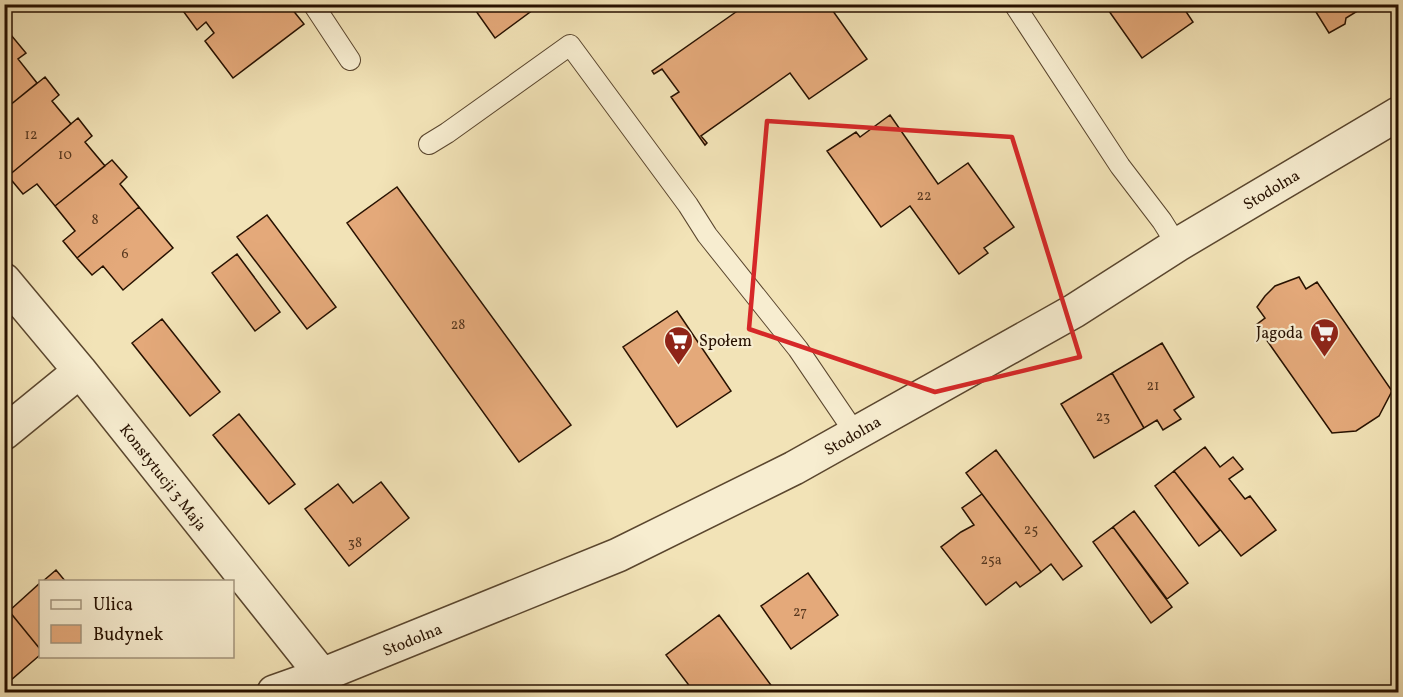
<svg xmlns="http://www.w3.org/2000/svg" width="1403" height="697" viewBox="0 0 1403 697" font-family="Vollkorn,serif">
<rect width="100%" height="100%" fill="#f2e3b7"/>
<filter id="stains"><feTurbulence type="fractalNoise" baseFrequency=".00333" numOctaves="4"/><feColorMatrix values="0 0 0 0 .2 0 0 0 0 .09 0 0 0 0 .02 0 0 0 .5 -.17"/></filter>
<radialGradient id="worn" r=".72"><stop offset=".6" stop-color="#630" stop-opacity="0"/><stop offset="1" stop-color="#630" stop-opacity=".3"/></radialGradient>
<path fill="#e4a97a" stroke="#271100" stroke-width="1.5" d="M 178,4 L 298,4 L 292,9 L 304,24 L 233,78 L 205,41 L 214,33 L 206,22 L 197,30 Z
M 471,4 L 541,4 L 495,38 Z
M 750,4 L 828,4 L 867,59 L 809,99 L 790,73 L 701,136 L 707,143 L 705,145 L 671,97 L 679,92 L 662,69 L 654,74 L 652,71 L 743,7 L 744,9 Z
M 1104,4 L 1181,4 L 1193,22 L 1142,58 Z
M 1311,4 L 1375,4 L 1364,11 L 1359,10 L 1346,18 L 1345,24 L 1329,33 Z
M 11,35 L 26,53 L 18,59 L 37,83 L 4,110 L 4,40 Z
M 45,77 L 59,95 L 52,101 L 71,124 L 8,176 L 4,172 L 4,148 L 6,147 L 4,145 L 4,110 Z
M 890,115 L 938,184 L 968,163 L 1014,227 L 984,248 L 988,253 L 959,274 L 910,206 L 881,227 L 827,151 L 856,132 L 860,137 Z
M 78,118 L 92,136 L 85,142 L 105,166 L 55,206 L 37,184 L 23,194 L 8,176 Z
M 112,160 L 127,177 L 120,184 L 139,207 L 77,258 L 63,241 L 75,231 L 55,206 Z
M 397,187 L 571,425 L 519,462 L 347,223 Z
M 139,207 L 173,248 L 123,290 L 103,266 L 92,275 L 77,258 Z
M 267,215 L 336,307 L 307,329 L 237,237 Z
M 237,254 L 280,312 L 255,331 L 212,273 Z
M 1299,277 L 1306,289 L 1317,282 L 1392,391 L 1379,416 L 1356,431 L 1332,433 L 1256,325 L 1265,318 L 1257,307 L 1265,296 L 1275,286 Z
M 677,311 L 731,391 L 677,427 L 623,347 Z
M 162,319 L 220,392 L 190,416 L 132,343 Z
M 1162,343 L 1194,397 L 1174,410 L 1181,419 L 1163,430 L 1157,420 L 1144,428 L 1112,373 Z
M 1112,373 L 1144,428 L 1094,458 L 1061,404 Z
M 239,414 L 295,484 L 269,504 L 213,435 Z
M 1205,447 L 1220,467 L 1233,457 L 1243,469 L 1229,479 L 1245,499 L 1250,496 L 1276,530 L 1241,556 L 1174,471 Z
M 996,450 L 1082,566 L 1063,580 L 1051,564 L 1041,572 L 966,473 Z
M 1174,471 L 1220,530 L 1199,546 L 1155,486 Z
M 381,482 L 409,518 L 349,566 L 305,509 L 338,484 L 353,503 Z
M 982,494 L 1041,572 L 1020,587 L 1016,582 L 986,605 L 941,547 L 961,532 L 974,525 L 962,508 Z
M 1134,511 L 1188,583 L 1167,599 L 1113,527 Z
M 1113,527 L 1172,607 L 1151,623 L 1093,542 Z
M 56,570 L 66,582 L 42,582 Z
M 808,573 L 838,615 L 791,649 L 761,606 Z
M 40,583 L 40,649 L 9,611 Z
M 9,611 L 40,649 L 40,655 L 4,686 L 4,615 Z
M 719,615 L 776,692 L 694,692 L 666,655 Z"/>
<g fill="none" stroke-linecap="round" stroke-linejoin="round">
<defs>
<path id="lane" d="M 313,4 L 350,60
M 1014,4 L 1120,166 L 1162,221 L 1177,245
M 429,144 L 447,133 L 570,45 L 688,205 L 707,235 L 798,349 L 855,433"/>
<path id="street" d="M 4,280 L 80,371 L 322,675
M 4,433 L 80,371
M 274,692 L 322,675 L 618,555 L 794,468 L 1074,311 L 1177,245 L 1398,114"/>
</defs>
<use href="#lane" stroke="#5a462e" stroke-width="22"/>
<use href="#street" stroke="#5a462e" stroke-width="36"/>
<use href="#lane" stroke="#f7edd0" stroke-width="20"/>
<use href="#street" stroke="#f7edd0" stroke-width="33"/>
</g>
<path fill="none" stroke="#d62828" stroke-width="4.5" stroke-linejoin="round" d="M 767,121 L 1012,137 L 1080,357 L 935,392 L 749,329 Z"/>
<defs>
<symbol id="supermarket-pin" viewBox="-11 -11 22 30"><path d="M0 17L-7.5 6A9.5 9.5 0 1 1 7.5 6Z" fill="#8f2418" stroke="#f7edd0"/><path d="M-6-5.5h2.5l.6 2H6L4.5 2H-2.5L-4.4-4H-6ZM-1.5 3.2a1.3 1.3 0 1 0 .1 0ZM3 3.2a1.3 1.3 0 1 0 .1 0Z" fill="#fff"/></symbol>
</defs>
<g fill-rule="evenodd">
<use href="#supermarket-pin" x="1308" y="316" width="33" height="45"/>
<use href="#supermarket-pin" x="662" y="324" width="33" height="45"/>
</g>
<g text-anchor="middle" stroke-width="4.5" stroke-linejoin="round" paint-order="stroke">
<g font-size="14" fill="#56371e">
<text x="31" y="139">12</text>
<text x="65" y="159">10</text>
<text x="924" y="200">22</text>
<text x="95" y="224">8</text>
<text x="125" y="258">6</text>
<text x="458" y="329">28</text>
<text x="1153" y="390">21</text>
<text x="1103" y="421">23</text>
<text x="1031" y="534">25</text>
<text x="355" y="547">38</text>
<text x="991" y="564">25a</text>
<text x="800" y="616">27</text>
</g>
<g font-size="16" fill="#271100" stroke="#f7edd0">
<text transform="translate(1271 189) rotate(-31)" y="6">Stodolna</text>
<text transform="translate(852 435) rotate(-30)" y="6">Stodolna</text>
<text transform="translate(164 477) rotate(52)" y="6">Konstytucji 3 Maja</text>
<text transform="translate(412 639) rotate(-22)" y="6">Stodolna</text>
</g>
<g font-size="16" fill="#271100" stroke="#f7edd0" text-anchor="end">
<text x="1303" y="338">Jagoda</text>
<text x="699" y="346" text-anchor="start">Społem</text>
</g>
</g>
<rect width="1403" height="697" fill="none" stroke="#f2e3b7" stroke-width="24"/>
<rect x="6" y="6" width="1391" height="685" fill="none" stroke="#271100" stroke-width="3"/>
<rect x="12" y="12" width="1379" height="673" fill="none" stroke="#271100" stroke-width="1.5"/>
<rect x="39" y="580" width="195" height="78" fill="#f7edd0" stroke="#a4957d" stroke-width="1.5"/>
<rect x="51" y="600" width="30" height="9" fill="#f7edd0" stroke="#a4957d" stroke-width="1.5"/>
<text x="93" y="610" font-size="18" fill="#271100">Ulica</text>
<rect x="51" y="625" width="30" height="18" fill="#e4a97a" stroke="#a4957d" stroke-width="1.5"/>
<text x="93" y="640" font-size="18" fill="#271100">Budynek</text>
<rect width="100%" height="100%" filter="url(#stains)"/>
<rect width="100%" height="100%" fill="url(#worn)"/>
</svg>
